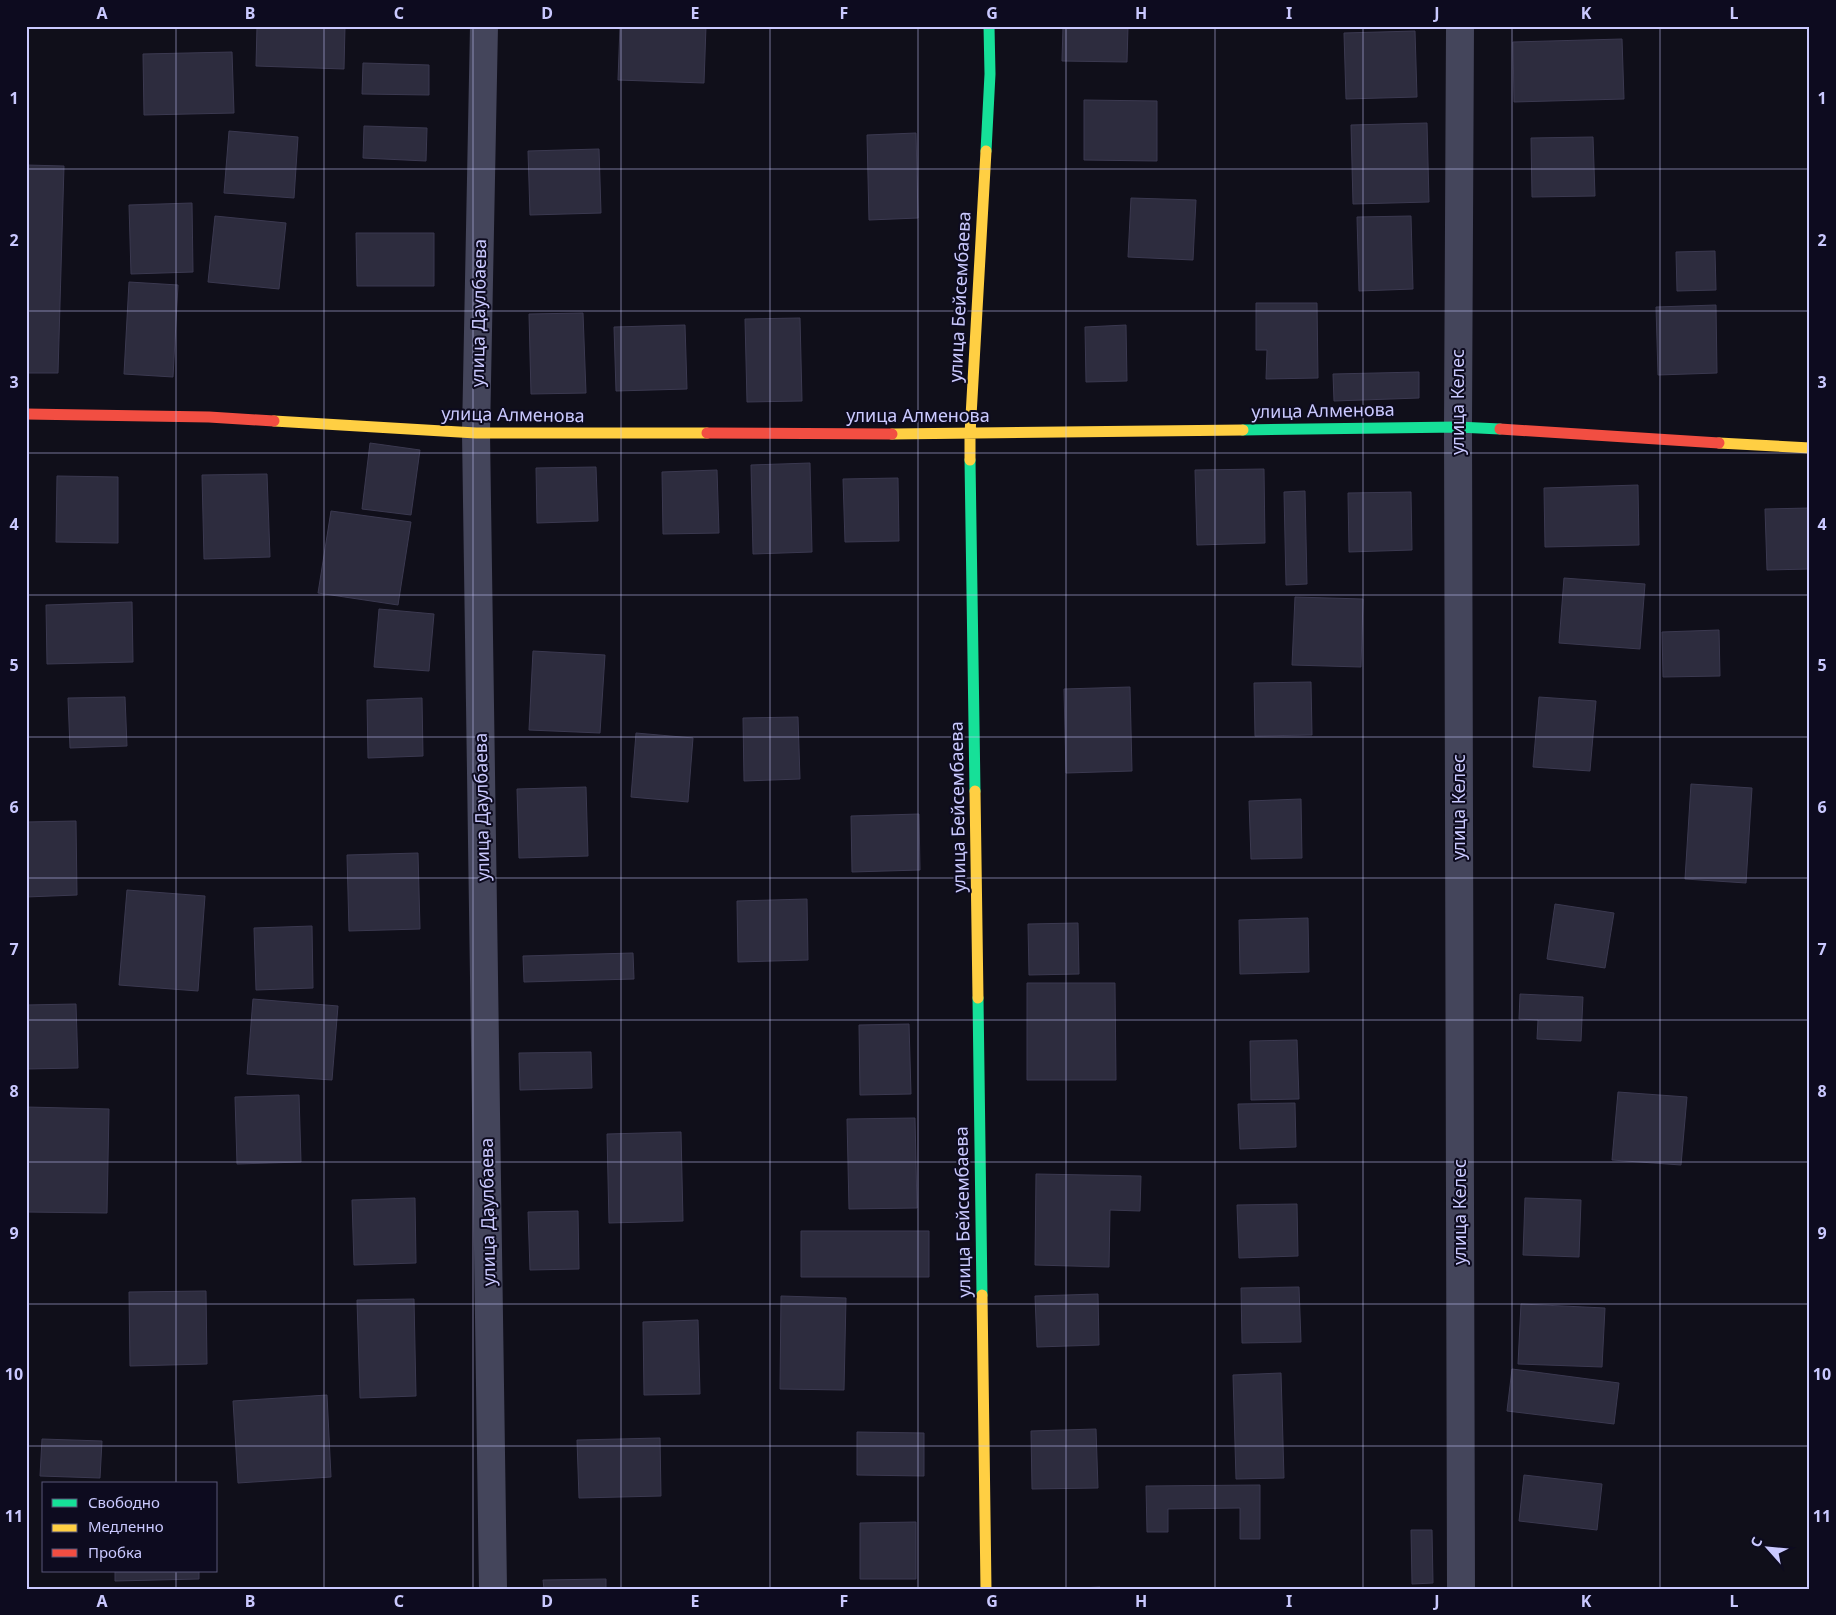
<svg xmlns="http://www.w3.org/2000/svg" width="1836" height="1615" viewBox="0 0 1836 1615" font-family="'Noto Sans',sans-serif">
<rect width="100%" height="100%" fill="#100f1a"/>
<path fill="#2d2c3e" stroke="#3b3950" d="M 257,26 L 345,26 L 344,69 L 256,66 Z
M 620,26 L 706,26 L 704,83 L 618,80 Z
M 1063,26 L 1128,26 L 1127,62 L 1062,61 Z
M 1415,31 L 1417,97 L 1346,99 L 1344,33 Z
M 1622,39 L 1624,99 L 1514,102 L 1513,42 Z
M 232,52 L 234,113 L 144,115 L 143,54 Z
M 363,63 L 429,65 L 429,95 L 362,94 Z
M 1084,100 L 1157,101 L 1157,161 L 1084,160 Z
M 1427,123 L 1429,202 L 1353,204 L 1351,125 Z
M 364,126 L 427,128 L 426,161 L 363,158 Z
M 229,131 L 298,137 L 294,198 L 224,193 Z
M 916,133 L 918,218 L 869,220 L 867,135 Z
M 1593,137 L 1595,196 L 1532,197 L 1531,138 Z
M 599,149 L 601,213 L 530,215 L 528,151 Z
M 26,165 L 64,166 L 58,373 L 26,373 Z
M 1131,198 L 1196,200 L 1193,260 L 1128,257 Z
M 192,203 L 193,272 L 131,274 L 129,205 Z
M 215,216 L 286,223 L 279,289 L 208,282 Z
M 1411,216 L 1413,289 L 1359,291 L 1357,217 Z
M 356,233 L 434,233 L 434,286 L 357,286 Z
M 1715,251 L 1716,290 L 1677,291 L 1676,252 Z
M 129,282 L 178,285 L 173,377 L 124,374 Z
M 1256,303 L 1317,303 L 1318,378 L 1266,379 L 1267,350 L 1256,350 Z
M 1716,305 L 1717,373 L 1658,375 L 1656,307 Z
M 583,313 L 586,393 L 531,394 L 529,314 Z
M 800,318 L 802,401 L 747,402 L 745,319 Z
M 685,325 L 687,389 L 616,391 L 614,327 Z
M 1126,325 L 1127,381 L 1086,382 L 1085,327 Z
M 1419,372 L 1419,398 L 1334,401 L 1333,374 Z
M 370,443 L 420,450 L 411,515 L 362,509 Z
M 810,463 L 812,552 L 753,554 L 751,465 Z
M 596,467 L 598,521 L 537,523 L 536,468 Z
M 1264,469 L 1265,543 L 1197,545 L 1195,470 Z
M 717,470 L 719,533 L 663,534 L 662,472 Z
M 267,474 L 270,557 L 204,559 L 202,475 Z
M 57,476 L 118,477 L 118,543 L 56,542 Z
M 898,478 L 899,541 L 845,542 L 843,479 Z
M 1638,485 L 1639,545 L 1545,547 L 1544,488 Z
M 1305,491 L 1307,584 L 1286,585 L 1284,492 Z
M 1411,492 L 1412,550 L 1349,552 L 1348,493 Z
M 1810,508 L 1810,569 L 1767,570 L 1765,509 Z
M 331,511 L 411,522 L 398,605 L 318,593 Z
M 1564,578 L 1645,584 L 1640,649 L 1559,643 Z
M 1295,597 L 1363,599 L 1361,667 L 1292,665 Z
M 132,602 L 133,662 L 47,664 L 46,605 Z
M 379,609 L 434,614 L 429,671 L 374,667 Z
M 1719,630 L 1720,676 L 1663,677 L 1662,632 Z
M 533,651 L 605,655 L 600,733 L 529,730 Z
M 1311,682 L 1312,735 L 1255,736 L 1254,683 Z
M 1130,687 L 1132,771 L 1066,773 L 1064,689 Z
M 125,697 L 127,746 L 70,748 L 68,698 Z
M 1539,697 L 1596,701 L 1590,771 L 1533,767 Z
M 422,698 L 423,756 L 368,758 L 367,700 Z
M 798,717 L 800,779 L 744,781 L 743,718 Z
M 636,733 L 693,738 L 688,802 L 631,797 Z
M 1691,784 L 1752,788 L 1746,883 L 1685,879 Z
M 586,787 L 588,856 L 519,858 L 517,789 Z
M 1301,799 L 1302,858 L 1251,859 L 1249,801 Z
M 919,814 L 920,870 L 852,872 L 851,816 Z
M 76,821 L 77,895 L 26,897 L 26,822 Z
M 418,853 L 420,929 L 349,931 L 347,855 Z
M 127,890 L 205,896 L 198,991 L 119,985 Z
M 807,899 L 808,960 L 738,962 L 737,901 Z
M 1555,904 L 1614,913 L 1605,968 L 1547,959 Z
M 1308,918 L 1309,972 L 1240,974 L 1239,920 Z
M 1078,923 L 1079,974 L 1029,975 L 1028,924 Z
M 312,926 L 313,988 L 256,990 L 254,928 Z
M 633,953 L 634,979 L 524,982 L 523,956 Z
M 1027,983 L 1115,983 L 1116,1080 L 1027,1080 Z
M 1520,994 L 1583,997 L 1581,1041 L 1537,1039 L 1538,1020 L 1519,1019 Z
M 253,999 L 338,1006 L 332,1080 L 247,1074 Z
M 76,1004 L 78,1068 L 26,1069 L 26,1005 Z
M 909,1024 L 911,1094 L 860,1095 L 859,1025 Z
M 1297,1040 L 1299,1099 L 1251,1100 L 1250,1041 Z
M 591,1052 L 592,1088 L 520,1090 L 519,1053 Z
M 1618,1092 L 1687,1097 L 1681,1165 L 1612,1160 Z
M 299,1095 L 301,1162 L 237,1164 L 235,1097 Z
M 1295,1103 L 1296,1147 L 1240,1149 L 1238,1104 Z
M 26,1107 L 109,1109 L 107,1213 L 26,1212 Z
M 915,1118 L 917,1208 L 849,1209 L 847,1119 Z
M 681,1132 L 683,1221 L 609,1223 L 607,1134 Z
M 1036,1174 L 1141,1176 L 1140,1211 L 1110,1210 L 1109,1267 L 1035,1265 Z
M 415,1198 L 416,1263 L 354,1265 L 352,1200 Z
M 1525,1198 L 1581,1200 L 1579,1257 L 1523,1255 Z
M 1297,1204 L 1298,1256 L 1239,1258 L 1237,1205 Z
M 578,1211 L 579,1269 L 530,1270 L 528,1212 Z
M 801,1231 L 929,1231 L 929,1277 L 801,1277 Z
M 1299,1287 L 1301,1342 L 1242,1343 L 1241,1288 Z
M 206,1291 L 207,1364 L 130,1366 L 129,1292 Z
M 1098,1294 L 1099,1345 L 1037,1347 L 1035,1296 Z
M 781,1296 L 846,1298 L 844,1390 L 780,1389 Z
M 414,1299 L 416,1396 L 360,1398 L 357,1300 Z
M 1521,1304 L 1605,1308 L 1602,1367 L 1518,1364 Z
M 698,1320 L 700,1394 L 644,1395 L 643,1322 Z
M 1512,1369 L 1619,1383 L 1614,1424 L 1507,1411 Z
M 1281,1373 L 1284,1478 L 1236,1479 L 1233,1375 Z
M 327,1395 L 331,1477 L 238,1483 L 233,1401 Z
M 1096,1429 L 1098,1488 L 1032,1489 L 1031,1431 Z
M 857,1432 L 924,1433 L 924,1476 L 857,1475 Z
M 660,1438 L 661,1496 L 579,1498 L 577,1440 Z
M 42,1439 L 102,1441 L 100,1478 L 40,1476 Z
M 1524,1475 L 1602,1484 L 1597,1530 L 1519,1521 Z
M 1260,1485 L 1260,1539 L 1240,1539 L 1240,1508 L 1168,1509 L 1168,1532 L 1147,1532 L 1146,1486 Z
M 916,1522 L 916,1579 L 860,1579 L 860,1523 Z
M 1411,1530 L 1432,1530 L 1433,1583 L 1412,1584 Z
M 115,1571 L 199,1571 L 199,1579 L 115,1581 Z
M 606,1579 L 606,1589 L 544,1589 L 543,1580 Z
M 1100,1587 L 1100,1589 L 1059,1589 Z"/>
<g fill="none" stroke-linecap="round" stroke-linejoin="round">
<path stroke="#44455b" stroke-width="28" d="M 484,26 L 476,433 L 493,1589
M 1460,26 L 1458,427 L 1461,1589"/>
<path stroke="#16e098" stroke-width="11" d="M 986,151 L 990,74 L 989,26
M 1243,430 L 1458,427 L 1500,429
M 970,460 L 975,791
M 978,998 L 982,1295"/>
<path stroke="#ffcf43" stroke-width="11" d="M 274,421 L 476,433 L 707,433
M 892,434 L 1243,430
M 1719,443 L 1810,448
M 970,460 L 970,434 L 986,151
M 975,791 L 978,998
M 982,1295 L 986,1589"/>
<path stroke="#f24e42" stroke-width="11" d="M 26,414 L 209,417 L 274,421
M 1500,429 L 1719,443
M 707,433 L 892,434"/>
</g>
<path fill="none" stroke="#cac9ff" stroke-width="1" stroke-opacity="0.55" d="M 176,26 L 176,1484M 324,26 L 324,1589M 473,26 L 473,1589M 621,26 L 621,1589M 770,26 L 770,1589M 918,26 L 918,1589M 1066,26 L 1066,1589M 1215,26 L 1215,1589M 1363,26 L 1363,1589M 1512,26 L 1512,1589M 1660,26 L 1660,1589M 26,169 L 1810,169M 26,311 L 1810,311M 26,453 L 1810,453M 26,595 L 1810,595M 26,737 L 1810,737M 26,878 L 1810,878M 26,1020 L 1810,1020M 26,1162 L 1810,1162M 26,1304 L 1810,1304M 26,1446 L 1810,1446M 176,1571 L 176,1589"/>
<g text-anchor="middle" stroke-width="4" stroke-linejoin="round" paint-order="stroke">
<g font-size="18" fill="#cac9ff" stroke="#0d0b1f">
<text transform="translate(960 297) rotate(-87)" y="6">улица Бейсембаева</text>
<text transform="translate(479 313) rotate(-89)" y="6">улица Даулбаева</text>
<text transform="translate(1458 402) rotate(-90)" y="6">улица Келес</text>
<text transform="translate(1323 411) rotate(-1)" y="6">улица Алменова</text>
<text transform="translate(513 415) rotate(1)" y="6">улица Алменова</text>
<text x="918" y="422">улица Алменова</text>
<text transform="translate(482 807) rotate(-91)" y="6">улица Даулбаева</text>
<text transform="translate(958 807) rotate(-91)" y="6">улица Бейсембаева</text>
<text transform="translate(1459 807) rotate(-90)" y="6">улица Келес</text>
<text transform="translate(488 1212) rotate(-91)" y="6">улица Даулбаева</text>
<text transform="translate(963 1212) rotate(-91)" y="6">улица Бейсембаева</text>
<text transform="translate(1460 1212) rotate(-90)" y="6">улица Келес</text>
</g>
</g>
<rect width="1836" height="1615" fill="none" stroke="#0d0b1f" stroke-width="55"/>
<rect x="42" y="1482" width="175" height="90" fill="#0d0b1f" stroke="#595779"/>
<rect x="52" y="1499" width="25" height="8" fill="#16e098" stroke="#595779"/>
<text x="88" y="1508" font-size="15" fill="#cac9ff">Свободно</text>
<rect x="52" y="1524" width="25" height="8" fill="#ffcf43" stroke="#595779"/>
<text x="88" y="1532" font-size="15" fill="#cac9ff">Медленно</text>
<rect x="52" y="1549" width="25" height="8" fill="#f24e42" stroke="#595779"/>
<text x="88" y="1558" font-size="15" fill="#cac9ff">Пробка</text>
<g transform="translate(1768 1548) rotate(297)" stroke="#0d0b1f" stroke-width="4" paint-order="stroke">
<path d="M0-4L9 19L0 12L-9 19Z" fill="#cac9ff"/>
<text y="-8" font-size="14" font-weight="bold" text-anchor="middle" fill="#cac9ff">С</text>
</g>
<rect x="28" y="28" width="1780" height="1560" fill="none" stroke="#cac9ff" stroke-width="2"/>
<g font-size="16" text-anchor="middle" font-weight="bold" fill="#cac9ff">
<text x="102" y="19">A</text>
<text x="250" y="19">B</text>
<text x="399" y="19">C</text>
<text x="547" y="19">D</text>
<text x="695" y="19">E</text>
<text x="844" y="19">F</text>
<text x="992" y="19">G</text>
<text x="1141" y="19">H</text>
<text x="1289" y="19">I</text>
<text x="1437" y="19">J</text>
<text x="1586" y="19">K</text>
<text x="1734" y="19">L</text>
<text x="14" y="104">1</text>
<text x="1822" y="104">1</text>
<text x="14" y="246">2</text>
<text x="1822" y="246">2</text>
<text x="14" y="388">3</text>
<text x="1822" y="388">3</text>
<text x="14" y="530">4</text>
<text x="1822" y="530">4</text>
<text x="14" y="671">5</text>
<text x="1822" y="671">5</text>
<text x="14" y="813">6</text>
<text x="1822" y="813">6</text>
<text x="14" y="955">7</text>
<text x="1822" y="955">7</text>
<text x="14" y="1097">8</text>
<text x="1822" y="1097">8</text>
<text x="14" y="1239">9</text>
<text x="1822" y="1239">9</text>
<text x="14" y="1380">10</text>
<text x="1822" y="1380">10</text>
<text x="14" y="1522">11</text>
<text x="1822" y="1522">11</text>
<text x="102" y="1607">A</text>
<text x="250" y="1607">B</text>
<text x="399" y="1607">C</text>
<text x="547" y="1607">D</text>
<text x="695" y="1607">E</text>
<text x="844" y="1607">F</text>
<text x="992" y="1607">G</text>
<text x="1141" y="1607">H</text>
<text x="1289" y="1607">I</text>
<text x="1437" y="1607">J</text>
<text x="1586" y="1607">K</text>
<text x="1734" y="1607">L</text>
</g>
</svg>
